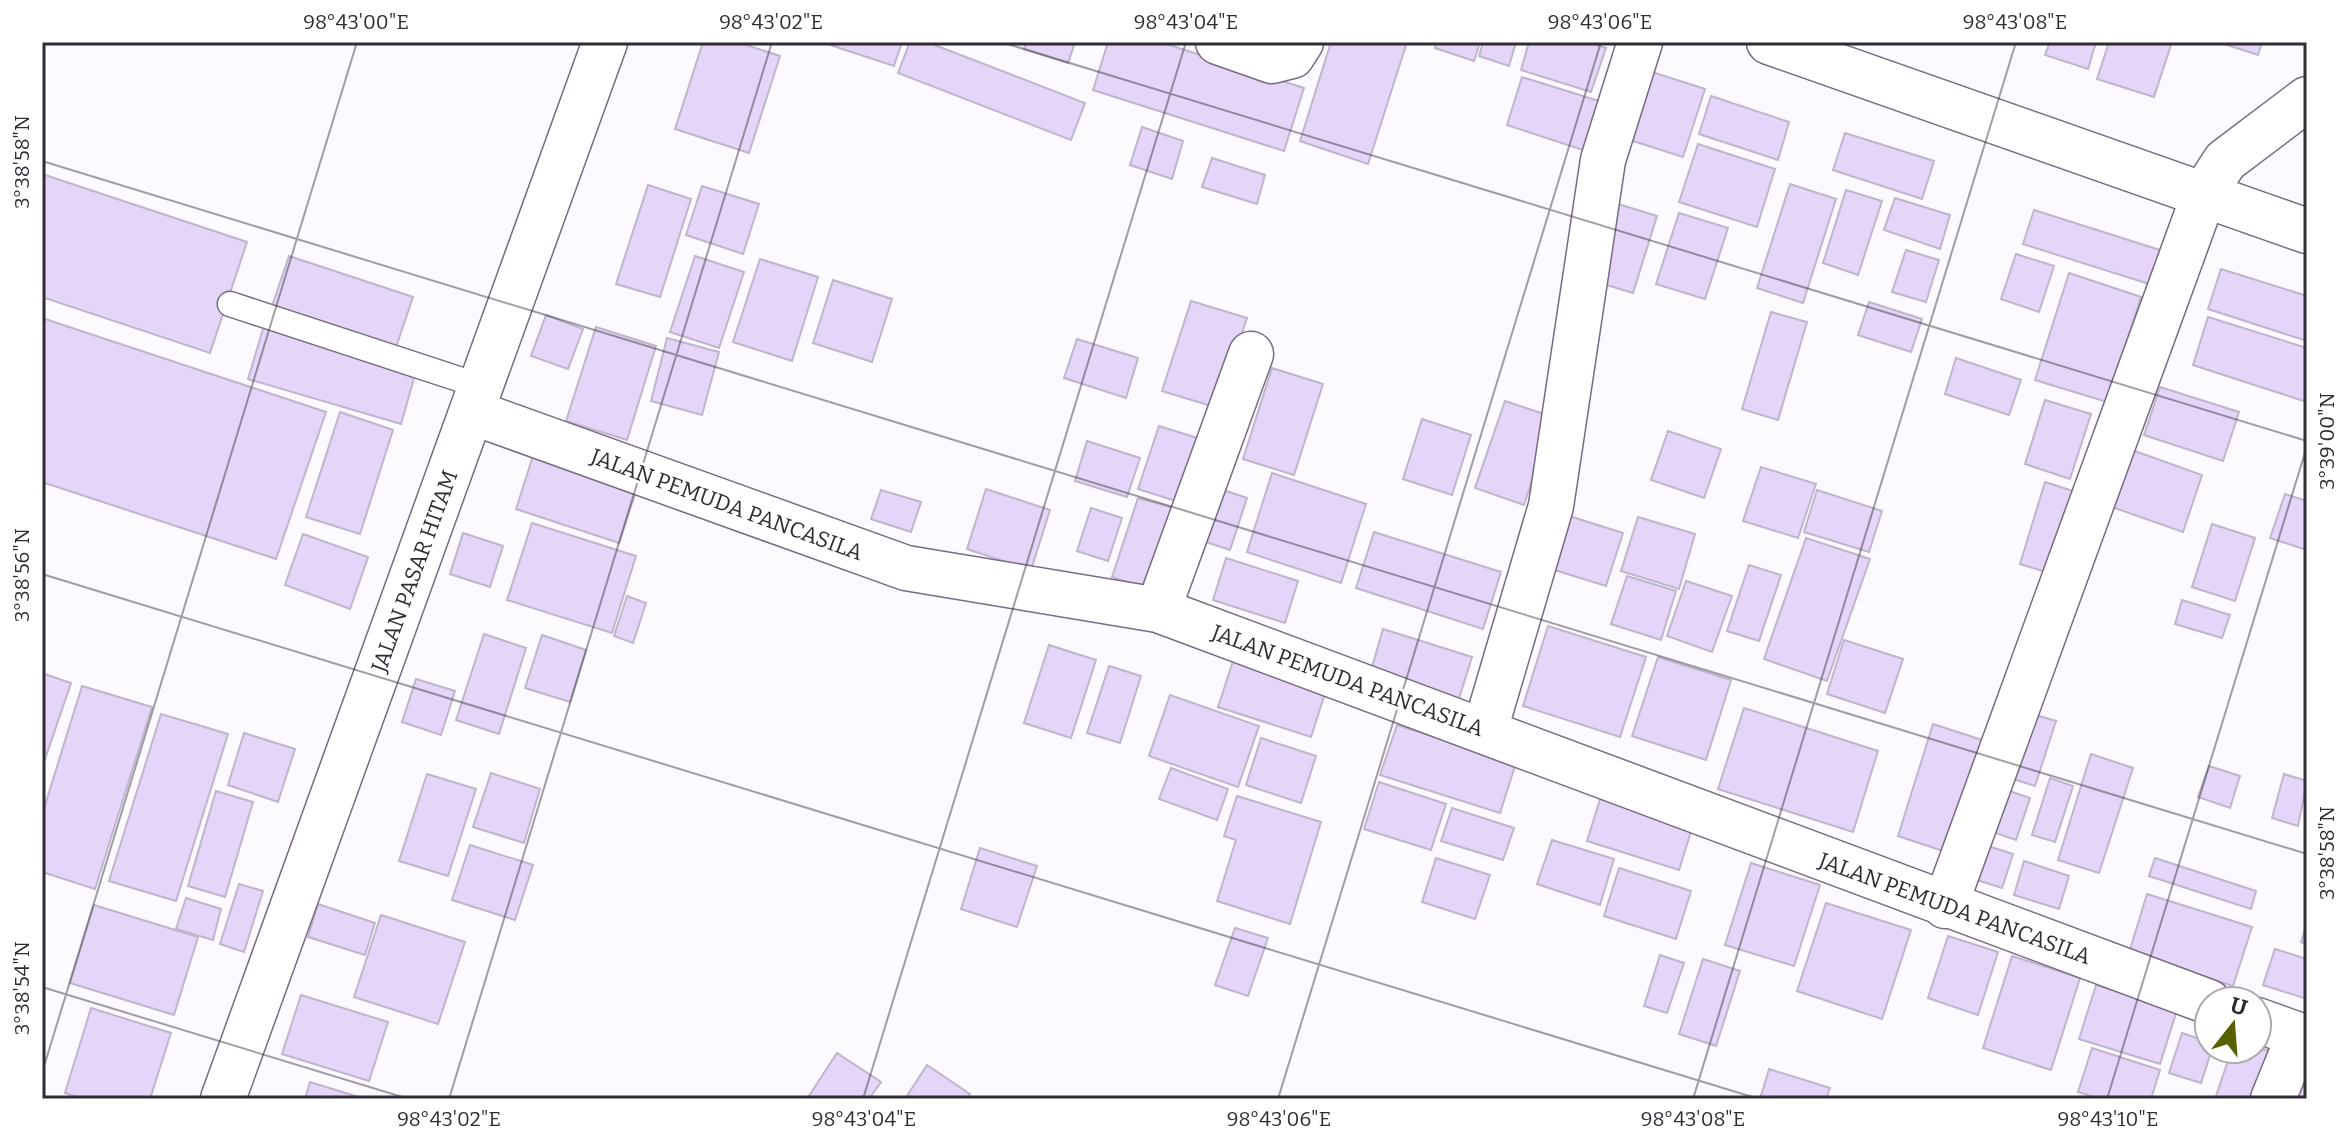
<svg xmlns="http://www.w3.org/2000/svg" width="2349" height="1141" viewBox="0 0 2349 1141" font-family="Bitter,serif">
<rect width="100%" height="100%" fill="#fcfaff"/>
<path fill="#e4d5f9" stroke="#bfb5cc" stroke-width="2" d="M 703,42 L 737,42 L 780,56 L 749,153 L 675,129 Z
M 821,42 L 902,42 L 894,66 Z
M 910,42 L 927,42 L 1085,103 L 1071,140 L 898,73 Z
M 1026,42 L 1075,42 L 1068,63 L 1024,49 Z
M 1108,42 L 1160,42 L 1304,88 L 1284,151 L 1093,90 Z
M 1331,42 L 1407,42 L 1368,164 L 1300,141 Z
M 1437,42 L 1480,42 L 1474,61 L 1435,48 Z
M 1483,42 L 1516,42 L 1509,66 L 1479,56 Z
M 1529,42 L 1588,42 L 1606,48 L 1591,92 L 1521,70 Z
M 2050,42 L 2096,42 L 2088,69 L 2045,55 Z
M 2109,42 L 2172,42 L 2154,97 L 2097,79 Z
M 2218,42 L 2262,42 L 2258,55 Z
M 1652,72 L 1705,89 L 1683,157 L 1630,140 Z
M 1522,77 L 1599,101 L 1583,150 L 1507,125 Z
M 1711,96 L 1789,122 L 1778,160 L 1699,134 Z
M 1142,127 L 1183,141 L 1172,179 L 1130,165 Z
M 1845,133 L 1934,161 L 1922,199 L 1833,170 Z
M 1698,144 L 1775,169 L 1757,227 L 1679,202 Z
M 1212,158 L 1265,175 L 1257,204 L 1202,187 Z
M 42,174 L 247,242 L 210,353 L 42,297 Z
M 1790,184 L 1836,199 L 1803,303 L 1757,288 Z
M 648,185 L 691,199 L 660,297 L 616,284 Z
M 702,186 L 759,204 L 743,254 L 686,235 Z
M 1846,190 L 1882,201 L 1858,275 L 1823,263 Z
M 1895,198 L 1950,215 L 1940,249 L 1884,230 Z
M 1615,203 L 1657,216 L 1633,293 L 1590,280 Z
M 2034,210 L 2163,251 L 2152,285 L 2023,244 Z
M 1679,213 L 1728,228 L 1705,299 L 1656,284 Z
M 1906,250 L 1939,260 L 1926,302 L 1892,292 Z
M 2016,254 L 2054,266 L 2039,312 L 2001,299 Z
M 289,256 L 413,297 L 394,353 L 270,312 Z
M 695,256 L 744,272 L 719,348 L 670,332 Z
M 760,259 L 818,277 L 792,361 L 733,342 Z
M 2221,269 L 2307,296 L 2307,341 L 2208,309 Z
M 2069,273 L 2141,297 L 2107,402 L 2035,380 Z
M 833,280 L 892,299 L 872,362 L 813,343 Z
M 1191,301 L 1247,318 L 1218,408 L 1162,391 Z
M 1869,302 L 1922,319 L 1911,352 L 1858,335 Z
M 1771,312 L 1807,322 L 1778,420 L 1742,409 Z
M 546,315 L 583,329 L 568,369 L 531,356 Z
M 2208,317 L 2307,348 L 2307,402 L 2193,365 Z
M 42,318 L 326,412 L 276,559 L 42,482 Z
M 265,322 L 417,368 L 401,424 L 248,379 Z
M 596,327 L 656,346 L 627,440 L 566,421 Z
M 667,338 L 719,352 L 702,415 L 651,401 Z
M 1077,339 L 1138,358 L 1126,398 L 1064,378 Z
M 1956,358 L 2021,380 L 2009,415 L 1945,394 Z
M 1272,368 L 1323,384 L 1294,475 L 1243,459 Z
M 2160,387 L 2239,412 L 2223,461 L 2144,435 Z
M 2045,400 L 2091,414 L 2070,479 L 2025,464 Z
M 1505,401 L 1553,417 L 1524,505 L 1475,488 Z
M 340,412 L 393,430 L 360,534 L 306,517 Z
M 1422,419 L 1471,435 L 1452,495 L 1403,479 Z
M 1159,426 L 1197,438 L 1176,501 L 1138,489 Z
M 1668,431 L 1721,449 L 1704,498 L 1651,480 Z
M 1087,441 L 1140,458 L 1127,497 L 1075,481 Z
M 2132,450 L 2202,475 L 2183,532 L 2112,507 Z
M 533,456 L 637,488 L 619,543 L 516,509 Z
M 1761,467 L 1816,484 L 1798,538 L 1743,521 Z
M 1272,473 L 1366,504 L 1341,583 L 1247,552 Z
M 2045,482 L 2079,493 L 2052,574 L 2020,564 Z
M 986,489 L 1050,510 L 1031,570 L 967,549 Z
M 1220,489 L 1247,498 L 1230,550 L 1203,541 Z
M 881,490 L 921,502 L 911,532 L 871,519 Z
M 1817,490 L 1882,511 L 1869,552 L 1804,532 Z
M 2285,494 L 2307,501 L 2307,550 L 2270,538 Z
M 1138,498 L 1177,509 L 1150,590 L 1112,577 Z
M 1091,508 L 1122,518 L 1108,561 L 1077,551 Z
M 1566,515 L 1623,533 L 1606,586 L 1548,568 Z
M 1638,517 L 1695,534 L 1679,589 L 1621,571 Z
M 532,523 L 636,556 L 612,633 L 507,600 Z
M 2212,524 L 2255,538 L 2235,601 L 2192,587 Z
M 1374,532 L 1501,572 L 1483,629 L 1356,588 Z
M 463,533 L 503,546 L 490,587 L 450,574 Z
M 303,534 L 368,557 L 350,609 L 285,585 Z
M 1806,538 L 1870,559 L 1827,681 L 1764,659 Z
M 1226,558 L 1298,581 L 1285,623 L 1213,600 Z
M 1749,565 L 1781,575 L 1759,641 L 1727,631 Z
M 1627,576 L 1676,591 L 1661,640 L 1611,624 Z
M 1686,581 L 1732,596 L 1712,652 L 1667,636 Z
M 627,596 L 646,603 L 633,643 L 614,636 Z
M 2182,600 L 2230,615 L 2222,638 L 2175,624 Z
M 1548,626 L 1646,657 L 1620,737 L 1523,706 Z
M 1383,629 L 1472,657 L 1458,702 L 1370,674 Z
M 484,634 L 526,648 L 499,734 L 456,720 Z
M 542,635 L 586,650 L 570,702 L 525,688 Z
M 1844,640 L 1903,659 L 1885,713 L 1827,694 Z
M 1049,645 L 1096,660 L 1071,738 L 1024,723 Z
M 1658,657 L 1731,680 L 1706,760 L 1632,736 Z
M 1234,658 L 1327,687 L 1311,737 L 1218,707 Z
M 1109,666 L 1141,676 L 1120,743 L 1087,733 Z
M 42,673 L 71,683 L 42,768 Z
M 416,679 L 455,691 L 441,735 L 402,722 Z
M 82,686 L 152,707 L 95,889 L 42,872 L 42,815 Z
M 1170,695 L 1259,726 L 1238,787 L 1149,756 Z
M 1744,708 L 1878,751 L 1853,832 L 1718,789 Z
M 2019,710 L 2056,721 L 2035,786 L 1998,774 Z
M 161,714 L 228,734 L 176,901 L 109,881 Z
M 1933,724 L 1982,740 L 1946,852 L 1898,836 Z
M 1397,725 L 1516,763 L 1500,813 L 1380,775 Z
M 244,733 L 295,749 L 278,802 L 228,785 Z
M 1261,738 L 1316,756 L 1301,803 L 1246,785 Z
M 2091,754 L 2133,768 L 2099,873 L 2058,860 Z
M 2209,766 L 2240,776 L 2230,808 L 2198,797 Z
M 1171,768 L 1228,789 L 1217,820 L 1159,799 Z
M 491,773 L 540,789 L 524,843 L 473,827 Z
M 427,774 L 476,789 L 448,876 L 399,861 Z
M 2284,774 L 2307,781 L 2298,826 L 2272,818 Z
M 2050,778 L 2073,786 L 2055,842 L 2032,835 Z
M 1379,782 L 1446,804 L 1431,850 L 1364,829 Z
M 1998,787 L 2030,798 L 2016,840 L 1984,829 Z
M 216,791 L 253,802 L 225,897 L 188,886 Z
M 1602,793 L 1694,822 L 1679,870 L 1587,841 Z
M 1237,796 L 1321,822 L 1290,924 L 1217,901 L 1236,840 L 1224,836 Z
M 1452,808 L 1514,828 L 1503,860 L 1441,841 Z
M 1552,840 L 1614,859 L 1600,905 L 1537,884 Z
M 1972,841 L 2013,854 L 2002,888 L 1961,875 Z
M 470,845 L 533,865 L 515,920 L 452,900 Z
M 980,848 L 1037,866 L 1017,927 L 961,909 Z
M 1436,858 L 1490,875 L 1475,919 L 1422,902 Z
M 2155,858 L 2256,891 L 2251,909 L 2149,876 Z
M 2024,861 L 2069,876 L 2059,909 L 2014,895 Z
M 1751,863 L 1820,885 L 1794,966 L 1725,945 Z
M 1619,868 L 1691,891 L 1676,939 L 1604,916 Z
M 239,884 L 263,891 L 244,952 L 220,944 Z
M 2147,894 L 2252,927 L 2233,986 L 2129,953 Z
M 186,898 L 221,909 L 213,940 L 176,929 Z
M 1826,903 L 1911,930 L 1882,1019 L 1797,991 Z
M 318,904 L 375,923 L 365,955 L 308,937 Z
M 94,905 L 198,937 L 174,1015 L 70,983 Z
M 381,915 L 465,942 L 438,1024 L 354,997 Z
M 2307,923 L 2307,944 L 2301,942 Z
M 1235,928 L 1268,938 L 1248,996 L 1215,985 Z
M 1948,936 L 1998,952 L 1978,1015 L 1928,998 Z
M 2275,949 L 2307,959 L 2307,999 L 2263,985 Z
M 1660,955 L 1684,963 L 1667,1013 L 1644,1006 Z
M 2012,956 L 2080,978 L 2051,1070 L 1983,1048 Z
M 1703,959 L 1740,971 L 1716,1046 L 1679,1034 Z
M 2096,985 L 2177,1010 L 2160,1064 L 2079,1039 Z
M 301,995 L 388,1022 L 369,1081 L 282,1054 Z
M 91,1008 L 171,1033 L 150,1099 L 84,1099 L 65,1093 Z
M 2182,1033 L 2209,1042 L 2212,1049 L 2201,1083 L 2169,1073 Z
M 2257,1047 L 2278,1054 L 2264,1099 L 2215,1099 L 2232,1049 Z
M 2092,1048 L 2160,1070 L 2151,1099 L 2101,1099 L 2078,1092 Z
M 837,1053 L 881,1082 L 869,1099 L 807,1099 Z
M 927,1065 L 970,1094 L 967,1099 L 905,1099 Z
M 1769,1069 L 1830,1088 L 1826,1099 L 1760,1099 Z
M 2302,1077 L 2307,1079 L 2307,1099 L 2295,1099 Z
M 310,1082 L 365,1099 L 305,1099 Z"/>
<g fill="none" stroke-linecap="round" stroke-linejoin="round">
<defs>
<path id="lane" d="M 230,304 L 480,386"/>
<path id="street" d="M 1218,42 L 1272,61 L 1292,56 L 1301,42
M 1769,42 L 2307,231
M 472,412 L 906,568 L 1158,610 L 2209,1002
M 1158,610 L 1251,354
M 1485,730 L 1551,506 L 1603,160 L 1640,42
M 1945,906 L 2205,192 L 2225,161 L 2307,99
M 2257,1020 L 2307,1038
M 2273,1099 L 2299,1035"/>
<path id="primary" d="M 223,1099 L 605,42"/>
</defs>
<use href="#lane" stroke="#756c81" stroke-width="27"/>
<use href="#street" stroke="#756c81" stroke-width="47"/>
<use href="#primary" stroke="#756c81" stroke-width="47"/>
<use href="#lane" stroke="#fff" stroke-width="24"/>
<use href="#street" stroke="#fff" stroke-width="44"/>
<use href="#primary" stroke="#fff" stroke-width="44"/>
</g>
<path fill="none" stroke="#2f2c34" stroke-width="2" stroke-opacity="0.45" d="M 1001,42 L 2307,441M 42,161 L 2307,854M 42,574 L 1759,1099M 42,987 L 409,1099M 42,1073 L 357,42M 449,1099 L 772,42M 863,1099 L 1186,42M 1278,1099 L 1601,42M 1693,1099 L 2016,42M 2107,1099 L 2307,446"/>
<g text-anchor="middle" stroke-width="6" stroke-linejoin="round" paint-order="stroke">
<g font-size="22" fill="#2f2c34" stroke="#fff">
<text transform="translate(727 504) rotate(20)" y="8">JALAN PEMUDA PANCASILA</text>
<text transform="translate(414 571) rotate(-70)" y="8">JALAN PASAR HITAM</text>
<text transform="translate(1348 680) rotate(20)" y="8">JALAN PEMUDA PANCASILA</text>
<text transform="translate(1955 908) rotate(20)" y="8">JALAN PEMUDA PANCASILA</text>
</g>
</g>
<rect width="2349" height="1141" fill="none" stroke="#ffffff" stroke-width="88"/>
<g transform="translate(2233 1025) rotate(17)"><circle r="38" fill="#ffffff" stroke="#acabae" stroke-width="2"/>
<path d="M0-6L14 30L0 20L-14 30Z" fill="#576100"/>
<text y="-12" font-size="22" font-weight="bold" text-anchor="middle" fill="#2f2c34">U</text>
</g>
<rect x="44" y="44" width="2261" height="1053" fill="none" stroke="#2f2c34" stroke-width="3"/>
<g font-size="20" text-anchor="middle" fill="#2f2c34">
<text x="356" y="29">98°43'00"E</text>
<text x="771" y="29">98°43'02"E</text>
<text x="1186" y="29">98°43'04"E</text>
<text x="1600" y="29">98°43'06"E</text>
<text x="2015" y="29">98°43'08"E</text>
<text transform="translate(22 162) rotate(-90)" y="7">3°38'58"N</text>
<text transform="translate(2327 441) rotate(-90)" y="7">3°39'00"N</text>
<text transform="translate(22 575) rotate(-90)" y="7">3°38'56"N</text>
<text transform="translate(2327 853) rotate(-90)" y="7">3°38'58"N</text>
<text transform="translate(22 988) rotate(-90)" y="7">3°38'54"N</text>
<text x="449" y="1126">98°43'02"E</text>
<text x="864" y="1126">98°43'04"E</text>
<text x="1279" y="1126">98°43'06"E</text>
<text x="1693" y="1126">98°43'08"E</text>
<text x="2108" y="1126">98°43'10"E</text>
</g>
</svg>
